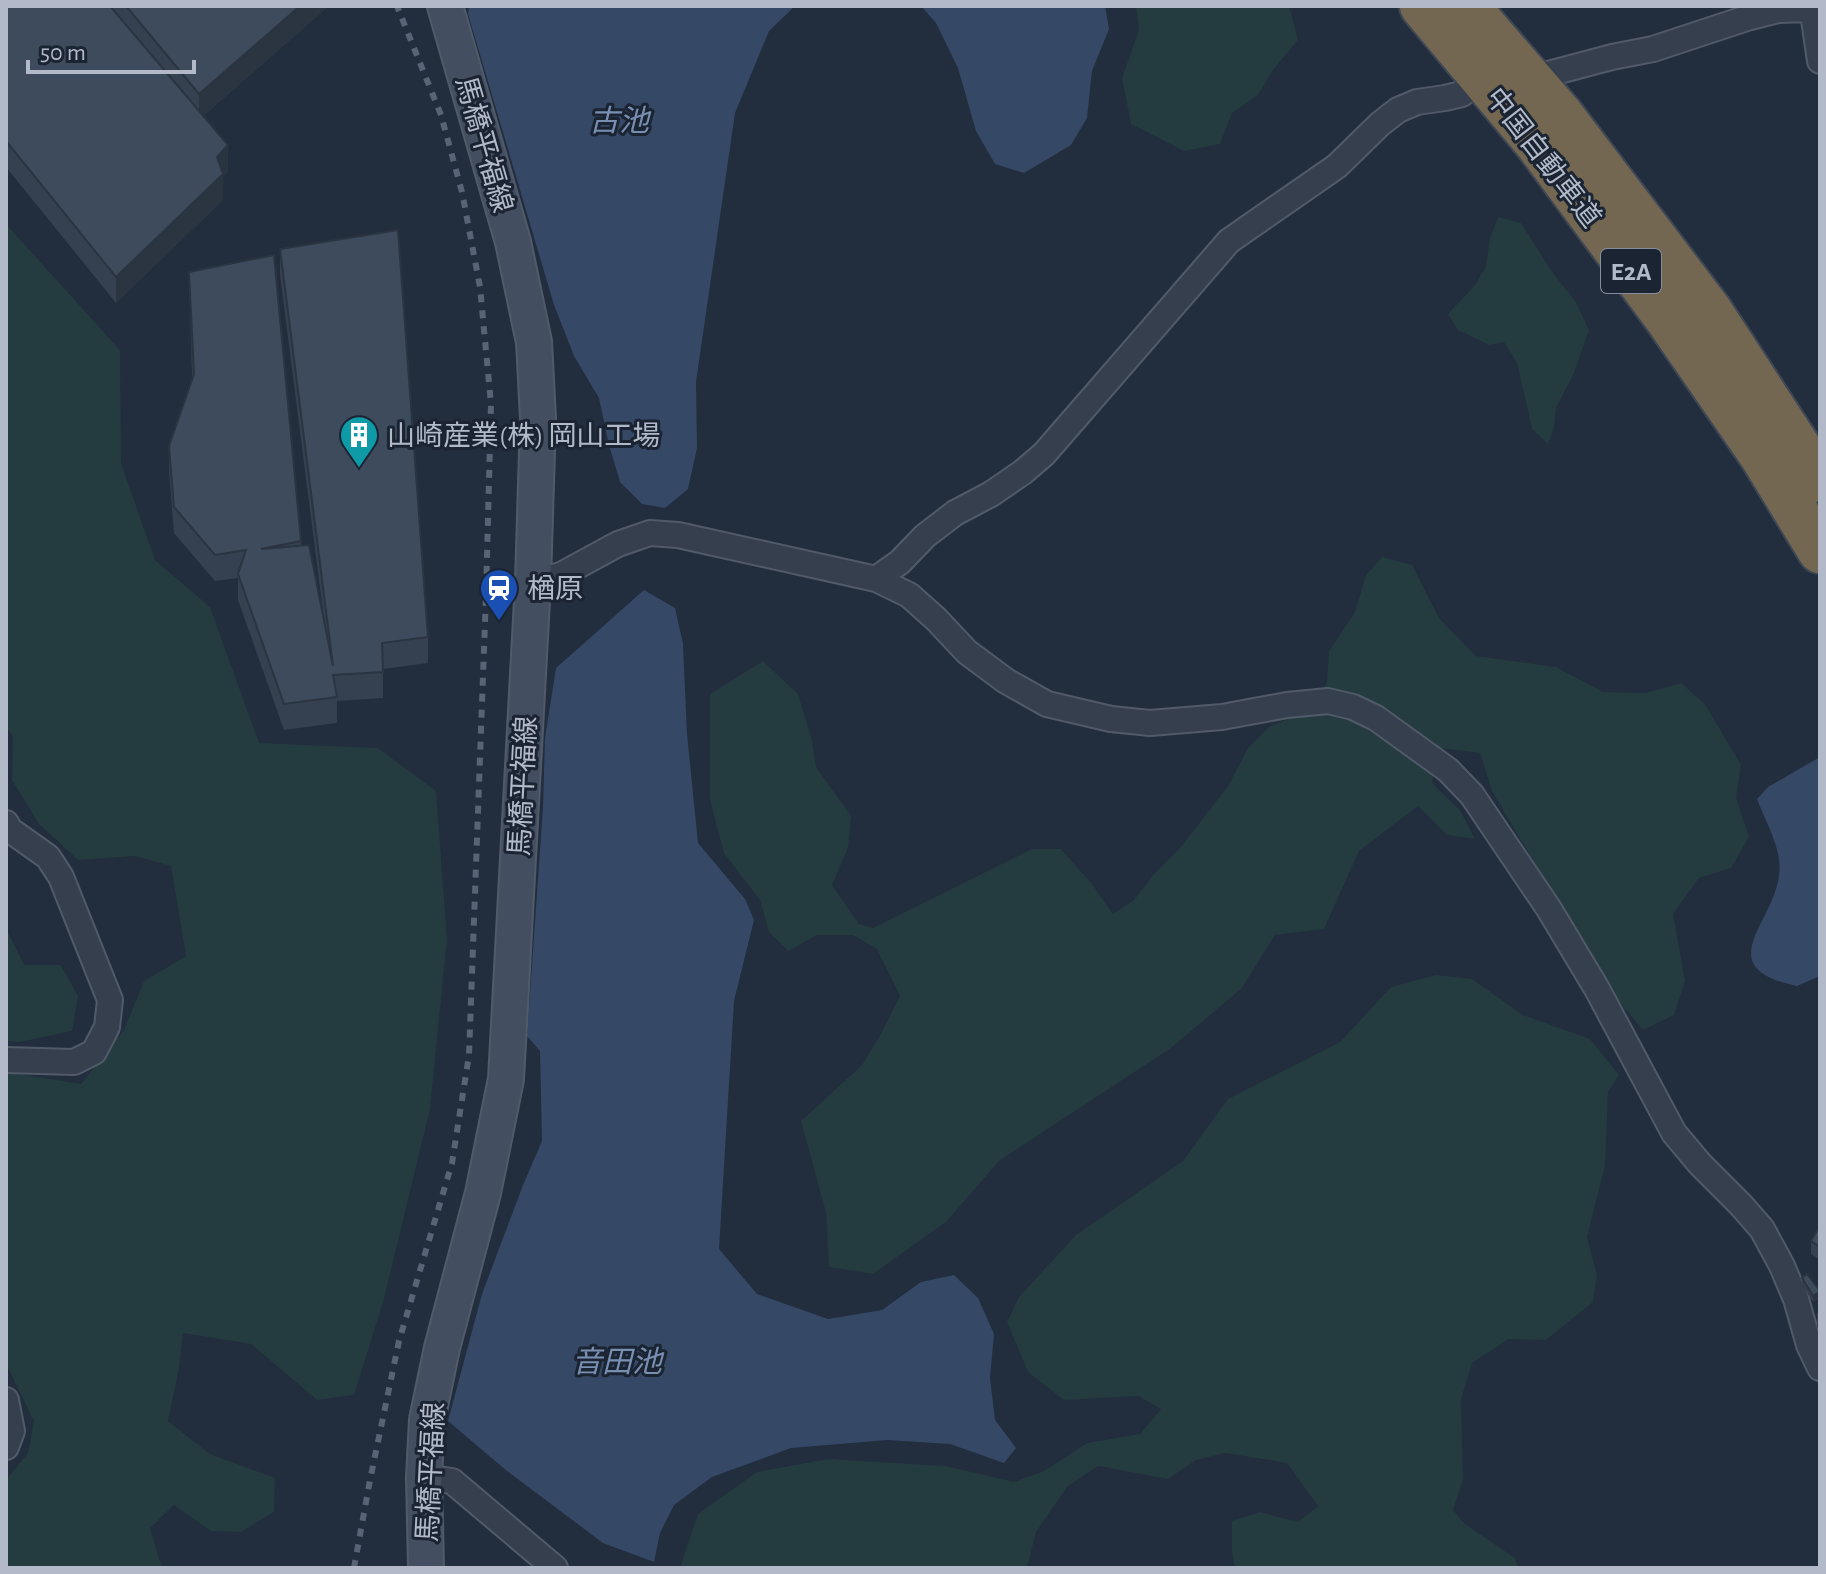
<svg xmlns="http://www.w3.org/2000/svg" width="1826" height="1574" viewBox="0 0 1826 1574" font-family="'Alegreya Sans','Noto Sans JP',sans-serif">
<rect width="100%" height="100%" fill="#222d3e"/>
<path fill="#243b3f" d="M 1136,6 L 1289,6 L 1298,40 L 1273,70 L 1258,95 L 1232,113 L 1220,144 L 1184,151 L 1131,124 L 1122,78 L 1139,30 Z
M 1498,217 L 1521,223 L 1553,273 L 1576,302 L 1589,330 L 1574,373 L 1556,408 L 1554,428 L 1548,444 L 1532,429 L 1517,363 L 1504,342 L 1489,345 L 1458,330 L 1448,314 L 1476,284 L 1486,266 L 1490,238 Z
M 6,224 L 120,350 L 121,463 L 155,560 L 210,607 L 259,743 L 378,748 L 436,791 L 447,939 L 430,1109 L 384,1299 L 354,1395 L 317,1400 L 251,1344 L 183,1333 L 179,1368 L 168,1421 L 210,1454 L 275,1478 L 274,1512 L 241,1532 L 211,1531 L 174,1505 L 150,1528 L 162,1568 L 6,1568 L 6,1480 L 28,1453 L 34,1421 L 6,1364 L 6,1072 L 81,1084 L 124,1030 L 144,981 L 186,956 L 171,866 L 135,856 L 78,860 L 39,824 L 12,780 L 13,736 L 6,728 Z
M 1382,557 L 1412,565 L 1439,618 L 1476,656 L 1556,667 L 1603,692 L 1646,693 L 1681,683 L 1705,704 L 1741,765 L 1736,798 L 1749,837 L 1731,868 L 1699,878 L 1673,914 L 1685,981 L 1674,1015 L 1643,1030 L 1611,993 L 1492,791 L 1480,753 L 1439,748 L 1432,783 L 1460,810 L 1475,839 L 1447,835 L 1418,806 L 1359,851 L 1324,929 L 1275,935 L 1242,988 L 1171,1048 L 999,1161 L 946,1222 L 873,1274 L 829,1267 L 826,1213 L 801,1121 L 862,1065 L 882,1032 L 900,996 L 877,949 L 853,935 L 817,935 L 788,951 L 769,932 L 760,900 L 724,853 L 710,800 L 710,694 L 763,661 L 798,694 L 812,740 L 816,767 L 851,816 L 848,848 L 832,885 L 859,924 L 873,928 L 1032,849 L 1061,849 L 1092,884 L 1113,914 L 1134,900 L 1153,875 L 1181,847 L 1228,786 L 1248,748 L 1269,727 L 1313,708 L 1327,682 L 1329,651 L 1355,612 L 1366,575 Z
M 6,928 L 24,965 L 61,965 L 78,996 L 72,1031 L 20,1042 L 6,1041 Z
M 1436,975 L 1472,979 L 1523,1015 L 1590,1039 L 1619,1075 L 1608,1092 L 1605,1166 L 1587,1237 L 1597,1275 L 1593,1302 L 1546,1340 L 1509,1339 L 1472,1363 L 1461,1399 L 1463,1480 L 1453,1510 L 1465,1524 L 1515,1558 L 1518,1568 L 1235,1568 L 1232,1552 L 1232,1521 L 1260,1512 L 1298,1522 L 1318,1506 L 1287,1463 L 1225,1453 L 1196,1460 L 1168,1479 L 1098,1466 L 1067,1487 L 1036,1532 L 1027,1568 L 680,1568 L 698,1514 L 757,1472 L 828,1459 L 946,1466 L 1014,1482 L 1044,1471 L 1087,1443 L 1140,1434 L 1161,1409 L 1138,1396 L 1064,1400 L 1028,1372 L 1007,1322 L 1019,1297 L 1076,1235 L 1183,1161 L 1228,1099 L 1340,1042 L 1391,987 Z"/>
<path fill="#354866" d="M 469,6 L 795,6 L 769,31 L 735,113 L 696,382 L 697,448 L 688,489 L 665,508 L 642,504 L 620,482 L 609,445 L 599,398 L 574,356 L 554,305 L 468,14 Z
M 921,6 L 1105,6 L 1109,29 L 1092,71 L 1087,118 L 1071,145 L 1024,173 L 995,164 L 976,131 L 958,68 L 936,23 Z
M 644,590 L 675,608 L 683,644 L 687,734 L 698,843 L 745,899 L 754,920 L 734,1001 L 719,1249 L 757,1294 L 828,1319 L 882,1310 L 921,1282 L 954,1275 L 978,1298 L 994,1334 L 990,1378 L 995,1420 L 1016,1448 L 1004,1463 L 950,1444 L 887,1440 L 791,1448 L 712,1477 L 674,1505 L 660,1533 L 654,1562 L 603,1543 L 507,1471 L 448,1421 L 482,1294 L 523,1185 L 542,1141 L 540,1051 L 527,1036 L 543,807 L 545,738 L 556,668 Z
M 1820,757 L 1820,976 L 1797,986 C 1710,967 1772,926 1779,876 C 1783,850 1766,823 1757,799 L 1768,787 Z"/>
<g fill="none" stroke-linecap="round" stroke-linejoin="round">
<defs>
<path id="minor" d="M 1812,6 L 1820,61
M 1548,74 L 1612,57 L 1653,49 L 1747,18 L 1778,10 L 1812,9
M 876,579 L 900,562 L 925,536 L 955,513 L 991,494 L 1023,472 L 1044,454 L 1229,241 L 1337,166 L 1380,124 L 1398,110 L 1417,102 L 1445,98 L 1462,94
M 533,582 L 561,575 L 618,544 L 650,533 L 678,535 L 876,579 L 909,595 L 936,619 L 967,652 L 1006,681 L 1047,704 L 1111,719 L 1150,723 L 1222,717 L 1287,705 L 1328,701 L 1353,707 L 1376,718 L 1448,770 L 1472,795 L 1549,909 L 1597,989 L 1674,1133 L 1700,1164 L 1741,1205 L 1762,1229 L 1782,1266 L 1796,1299 L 1809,1345 L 1820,1368
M 6,823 L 10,830 L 48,857 L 61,877 L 110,1000 L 107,1027 L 94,1052 L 74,1062 L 6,1060
M 6,1400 L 12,1431 L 6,1447
M 424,1477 L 452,1481 L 555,1568"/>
<path id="secondary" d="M 426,1568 L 424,1477 L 427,1420 L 442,1348 L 483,1193 L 506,1079 L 533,582 L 538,418 L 534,342 L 513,242 L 445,6"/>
<path id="motorway" d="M 1422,6 L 1536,142 L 1668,320 L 1762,456 L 1820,551
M 1467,6 L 1562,116 L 1710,311 L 1820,480"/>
</defs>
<use href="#minor" stroke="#515a68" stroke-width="28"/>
<use href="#secondary" stroke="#515a68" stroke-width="38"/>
<use href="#motorway" stroke="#3e4755" stroke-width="48"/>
<use href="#minor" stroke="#363f4e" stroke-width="24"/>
<use href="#secondary" stroke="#444e61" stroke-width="34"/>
<use href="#motorway" stroke="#746752" stroke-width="44"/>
<path stroke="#586375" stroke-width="6" stroke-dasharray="8 8" stroke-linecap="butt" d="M 354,1568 L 370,1480 L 399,1341 L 452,1163 L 469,1055 L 486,595 L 491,404 L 480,287 L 462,192 L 441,115 L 397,6"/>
</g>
<path fill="#354050" d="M 6,6 L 329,6 L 203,116 L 228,171 L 223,176 L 223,200 L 116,303 L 6,167 Z
M 280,249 L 428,637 L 428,663 L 383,669 L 383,698 L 337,701 L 337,723 L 284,730 L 238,600 L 238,578 L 215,581 L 174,533 L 169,472 L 169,446 L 192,378 L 189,272 L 301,541 L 301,546 L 324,619 L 280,275 Z
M 1820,1225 L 1820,1260 L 1811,1254 L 1811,1241 Z
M 1802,1278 L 1820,1298 L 1813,1302 L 1802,1285 Z
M 1820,1312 L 1820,1332 L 1817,1327 L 1817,1313 Z"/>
<path fill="#2b3441" d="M 300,6 L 329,6 L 199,119 L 199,94 Z
M 228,145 L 228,171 L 223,176 L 223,200 L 116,303 L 116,277 L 217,157 Z
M 1820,1291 L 1820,1298 L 1813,1302 L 1813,1296 Z"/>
<path fill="#3e4b5d" stroke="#2b3441" stroke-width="2" d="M 6,6 L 110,6 L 228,145 L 217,157 L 223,174 L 116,277 L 6,141 Z
M 126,6 L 300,6 L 199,94 Z
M 398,230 L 428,637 L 382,643 L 383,672 L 333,675 L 337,697 L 284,704 L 238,574 L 246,550 L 215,555 L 174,507 L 169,446 L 194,374 L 189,272 L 274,255 L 301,541 L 261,549 L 309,545 L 333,666 L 280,249 Z
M 1820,1225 L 1820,1247 L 1811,1241 Z
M 1807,1274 L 1820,1291 L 1813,1296 L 1802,1278 Z"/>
<defs>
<symbol id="building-pin" viewBox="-11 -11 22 30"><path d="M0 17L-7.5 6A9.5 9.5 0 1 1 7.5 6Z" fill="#0f9aa8" stroke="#1b2432"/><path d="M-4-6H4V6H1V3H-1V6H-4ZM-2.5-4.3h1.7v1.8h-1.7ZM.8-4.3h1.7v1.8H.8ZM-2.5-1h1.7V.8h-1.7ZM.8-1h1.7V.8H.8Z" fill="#fff"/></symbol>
<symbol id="station-pin" viewBox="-11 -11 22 30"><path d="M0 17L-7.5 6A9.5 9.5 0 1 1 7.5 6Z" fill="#1a4fb4" stroke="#1b2432"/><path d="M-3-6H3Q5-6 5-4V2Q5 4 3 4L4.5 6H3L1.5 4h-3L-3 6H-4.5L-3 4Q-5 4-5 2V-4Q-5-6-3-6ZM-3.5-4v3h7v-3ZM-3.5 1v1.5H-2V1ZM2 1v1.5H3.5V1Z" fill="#fff"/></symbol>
</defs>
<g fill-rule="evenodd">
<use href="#building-pin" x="337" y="413" width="44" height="60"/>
<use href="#station-pin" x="477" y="566" width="44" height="60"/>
</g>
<g text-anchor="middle" stroke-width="6" stroke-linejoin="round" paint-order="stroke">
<rect fill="#1b2432" stroke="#858d9c" stroke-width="2" x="1601" y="249" width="60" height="44" rx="6"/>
<g font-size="26" font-weight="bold" fill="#b2bac9">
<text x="1631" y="280">E2A</text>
</g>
<g font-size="28" fill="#b2bac9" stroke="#1b2432">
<text transform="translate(485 144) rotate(74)" y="10">馬橋平福線</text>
<text transform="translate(1544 157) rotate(52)" y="10">中国自動車道</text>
<text transform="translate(522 786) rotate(-87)" y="10">馬橋平福線</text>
<text transform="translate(430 1472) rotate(-87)" y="10">馬橋平福線</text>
</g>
<g font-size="28" fill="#b2bac9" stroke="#1b2432" text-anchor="start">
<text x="387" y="445">山崎産業(株) 岡山工場</text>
<text x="527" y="598">楢原</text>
</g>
<g font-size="30" font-style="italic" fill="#788fb2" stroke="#1b2432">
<text x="619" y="131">古池</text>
<text x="617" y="1372">音田池</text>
</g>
</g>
<rect width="1826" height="1574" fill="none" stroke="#b2bac9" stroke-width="16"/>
<path d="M28 60v12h166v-12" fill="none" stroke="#b2bac9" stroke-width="4"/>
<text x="40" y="60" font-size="24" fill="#b2bac9" stroke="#1b2432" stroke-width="6" paint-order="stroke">50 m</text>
</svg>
